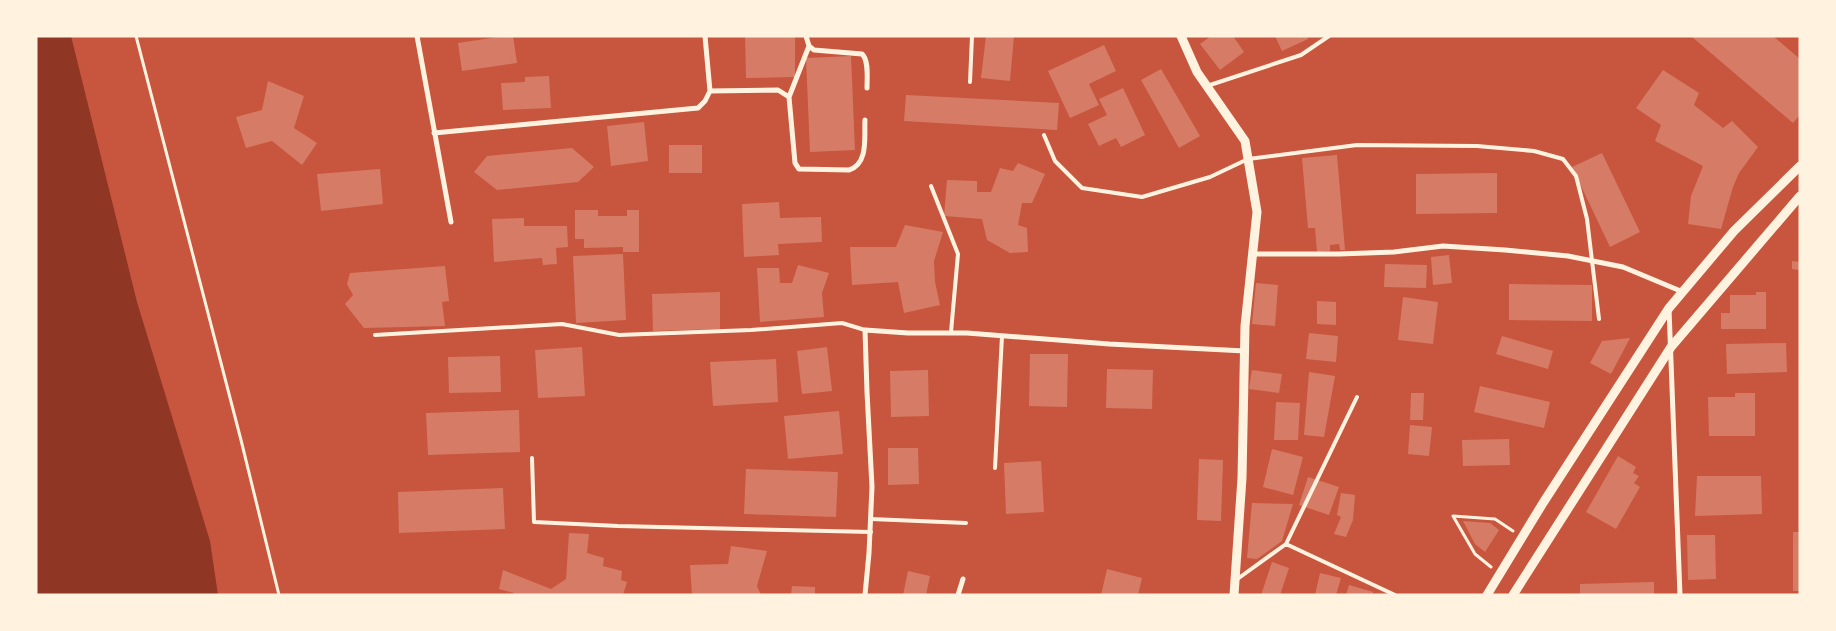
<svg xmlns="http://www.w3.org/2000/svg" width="1836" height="631" viewBox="0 0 1836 631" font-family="Jost,sans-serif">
<rect width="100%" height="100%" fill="#c8553d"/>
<path fill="#8f3625" d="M 36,36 L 71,36 L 137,302 L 210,541 L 218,595 L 36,595 Z"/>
<path fill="#d67c66" d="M 505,36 L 513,36 L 517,63 L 462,71 L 458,43 Z
M 745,36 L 795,36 L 795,77 L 746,78 Z
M 986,36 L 1014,36 L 1010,81 L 981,78 Z
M 1211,36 L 1233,36 L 1244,52 L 1220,70 L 1200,44 Z
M 1275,36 L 1307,36 L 1308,39 L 1282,51 Z
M 1691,36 L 1773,36 L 1800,59 L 1800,115 L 1793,123 Z
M 1104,45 L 1116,71 L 1089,84 L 1099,105 L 1070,118 L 1048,71 Z
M 851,56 L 855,150 L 810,152 L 806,58 Z
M 1161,69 L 1200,136 L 1179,148 L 1141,80 Z
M 1663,70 L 1699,93 L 1694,105 L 1723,128 L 1732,121 L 1758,147 L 1739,173 L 1733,187 L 1721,229 L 1688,224 L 1691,196 L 1703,166 L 1655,141 L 1661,125 L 1636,108 Z
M 549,76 L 551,108 L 503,110 L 501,83 L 525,82 L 525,77 Z
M 268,81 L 304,96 L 294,128 L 317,143 L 302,165 L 272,141 L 246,148 L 236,117 L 262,110 Z
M 1123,88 L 1145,135 L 1121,147 L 1116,138 L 1099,146 L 1088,124 L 1107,115 L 1099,99 Z
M 906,95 L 1059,103 L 1057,130 L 904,121 Z
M 644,122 L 648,161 L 611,166 L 607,126 Z
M 669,145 L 702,145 L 702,173 L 669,173 Z
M 572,148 L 594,167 L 578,182 L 497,190 L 474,172 L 487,156 Z
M 1602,153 L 1640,232 L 1610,247 L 1572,167 Z
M 1337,155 L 1345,250 L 1340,250 L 1339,244 L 1330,245 L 1330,251 L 1317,252 L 1315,228 L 1308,228 L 1302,158 Z
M 1018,163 L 1045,174 L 1032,203 L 1022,203 L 1018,225 L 1027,228 L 1028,252 L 1010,253 L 987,240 L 982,219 L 944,216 L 947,180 L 977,181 L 977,192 L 991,192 L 1000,168 L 1013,171 Z
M 380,169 L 383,204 L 321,211 L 317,174 Z
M 1497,173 L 1497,213 L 1416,214 L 1416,174 Z
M 779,202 L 780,218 L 821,217 L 822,242 L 778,244 L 779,255 L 744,257 L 742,204 Z
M 575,210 L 598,210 L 598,216 L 627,216 L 627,210 L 639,210 L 639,252 L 623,252 L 623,247 L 584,248 L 584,239 L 575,239 Z
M 524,218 L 524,226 L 567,226 L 568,247 L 556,248 L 557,264 L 543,265 L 542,258 L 494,262 L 492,219 Z
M 905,225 L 943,232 L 934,261 L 935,282 L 940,305 L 904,313 L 898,282 L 852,285 L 850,247 L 896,247 Z
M 623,254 L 626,320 L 576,323 L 573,256 Z
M 1449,255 L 1452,283 L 1433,285 L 1431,257 Z
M 1792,261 L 1800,262 L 1800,270 L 1792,269 Z
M 1385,264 L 1427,265 L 1426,288 L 1384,287 Z
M 798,265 L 829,273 L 822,293 L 824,317 L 760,322 L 757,268 L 779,268 L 780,283 L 792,283 Z
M 445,266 L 449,301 L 442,302 L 445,326 L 364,328 L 345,304 L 353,295 L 347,284 L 350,273 Z
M 1256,283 L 1278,285 L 1275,326 L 1252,324 Z
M 1509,284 L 1592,285 L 1592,321 L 1509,320 Z
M 720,292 L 720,329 L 653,331 L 652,294 Z
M 1756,292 L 1766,292 L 1766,329 L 1721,329 L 1721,313 L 1730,313 L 1730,295 L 1756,295 Z
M 1403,297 L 1438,302 L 1433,344 L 1398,340 Z
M 1317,301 L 1336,302 L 1336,325 L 1317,324 Z
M 1309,333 L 1338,336 L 1336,362 L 1306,359 Z
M 1502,336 L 1553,351 L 1548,369 L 1496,354 Z
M 1630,338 L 1611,374 L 1590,363 L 1602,341 Z
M 1786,343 L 1787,372 L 1727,374 L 1726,344 Z
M 582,347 L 585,396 L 538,398 L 535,350 Z
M 827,347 L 832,391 L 802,394 L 797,351 Z
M 1030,354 L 1068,354 L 1067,407 L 1029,406 Z
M 500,356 L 501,392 L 449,393 L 448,357 Z
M 776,359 L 778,402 L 713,406 L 710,362 Z
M 1107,369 L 1153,370 L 1152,409 L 1106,408 Z
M 928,370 L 929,416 L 891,417 L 890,371 Z
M 1252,370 L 1282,374 L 1279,393 L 1249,389 Z
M 1309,372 L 1335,376 L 1324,437 L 1304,435 Z
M 1480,386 L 1550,402 L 1544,428 L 1474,412 Z
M 1411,393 L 1424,393 L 1423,420 L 1410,420 Z
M 1735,393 L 1755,393 L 1755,436 L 1709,436 L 1708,397 L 1735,397 Z
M 1276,402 L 1300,403 L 1298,440 L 1274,440 Z
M 519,410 L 520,452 L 428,455 L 426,413 Z
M 839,411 L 843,454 L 788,459 L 784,416 Z
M 1410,425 L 1432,427 L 1429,456 L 1408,454 Z
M 1509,439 L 1510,465 L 1463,466 L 1462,440 Z
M 888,448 L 918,448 L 919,484 L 888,485 Z
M 1272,449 L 1303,457 L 1293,495 L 1263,487 Z
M 1618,456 L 1636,467 L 1633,473 L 1639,476 L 1634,483 L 1640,487 L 1616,529 L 1586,512 Z
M 1199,459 L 1223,460 L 1221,521 L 1197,520 Z
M 1041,461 L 1044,512 L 1006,514 L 1004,463 Z
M 746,469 L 838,472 L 836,517 L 744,514 Z
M 1697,476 L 1761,476 L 1762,514 L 1695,516 Z
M 1308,477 L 1339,487 L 1329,515 L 1299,505 Z
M 503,488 L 505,529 L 399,533 L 398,492 Z
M 1341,493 L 1355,495 L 1353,520 L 1346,537 L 1334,534 L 1341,517 L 1337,515 Z
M 1252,503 L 1293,504 L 1282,541 L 1257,559 L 1247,558 Z
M 1463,521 L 1490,523 L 1499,530 L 1485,552 L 1475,544 Z
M 1793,532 L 1800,532 L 1800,591 L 1793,591 Z
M 569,533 L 589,534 L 587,553 L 604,558 L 603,566 L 622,571 L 621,580 L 627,582 L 623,595 L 514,595 L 514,593 L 499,589 L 503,570 L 551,589 L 566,579 Z
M 1687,535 L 1715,535 L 1716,579 L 1688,580 Z
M 731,546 L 767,551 L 757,586 L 761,595 L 692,595 L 690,565 L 728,564 Z
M 1272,562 L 1289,568 L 1280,595 L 1261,595 Z
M 1107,569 L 1142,578 L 1138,595 L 1101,595 Z
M 908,571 L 930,576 L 926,595 L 903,595 Z
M 1320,573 L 1341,578 L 1336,595 L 1315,595 Z
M 1654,582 L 1654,595 L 1580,595 L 1580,584 Z
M 1349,585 L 1373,592 L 1372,595 L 1346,595 Z
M 792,586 L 815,587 L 815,595 L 791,595 Z"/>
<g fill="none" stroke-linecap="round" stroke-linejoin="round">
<path stroke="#fff3e0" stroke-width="3" d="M 136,36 L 241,440 L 279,595
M 1491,567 L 1475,554 L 1453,516 L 1495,519 L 1513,531"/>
<path stroke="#fff3e0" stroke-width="4" d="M 970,82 L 972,36
M 1207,86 L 1301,55 L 1329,36
M 1044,135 L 1055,161 L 1082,188 L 1142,197 L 1210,177 L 1248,159 L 1357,145 L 1477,146 L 1534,151 L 1563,159 L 1576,176 L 1587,219 L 1599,319
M 931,186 L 958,254 L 951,332
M 375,335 L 562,324 L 619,335 L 751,330 L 842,323 L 865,330
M 532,458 L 534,522 L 618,526 L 871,532
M 995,468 L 1002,336
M 871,519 L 966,523
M 1286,544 L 1395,595
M 1236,580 L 1286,544 L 1357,397"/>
<path stroke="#fff3e0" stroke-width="5" d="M 417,36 L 451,222
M 705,36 L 710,91 L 778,90 L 789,97 L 795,163 L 799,169 L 849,170 C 869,164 864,136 865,120
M 806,36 L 809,46 L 814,50 L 862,54 C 869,60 867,78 867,88
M 789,97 L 809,46
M 434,133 L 698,108 L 705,101 L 710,91
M 1253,254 L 1339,254 L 1394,252 L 1443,246 L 1505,250 L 1568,256 L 1623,267 L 1683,292
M 1669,309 L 1680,595
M 865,595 L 869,553 L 872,487 L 867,392 L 865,330 L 908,333 L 967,333 L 1109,344 L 1245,351
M 958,595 L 963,579"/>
<path stroke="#fff3e0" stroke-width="9" d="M 1181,36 L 1197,72 L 1245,141 L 1257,212 L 1245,326 L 1242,478 L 1234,595
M 1487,595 L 1543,503 L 1669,308 L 1734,231 L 1800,166
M 1513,595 L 1671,347 L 1800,196"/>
</g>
<rect width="1836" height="631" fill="none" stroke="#fff3e0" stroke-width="75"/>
</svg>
